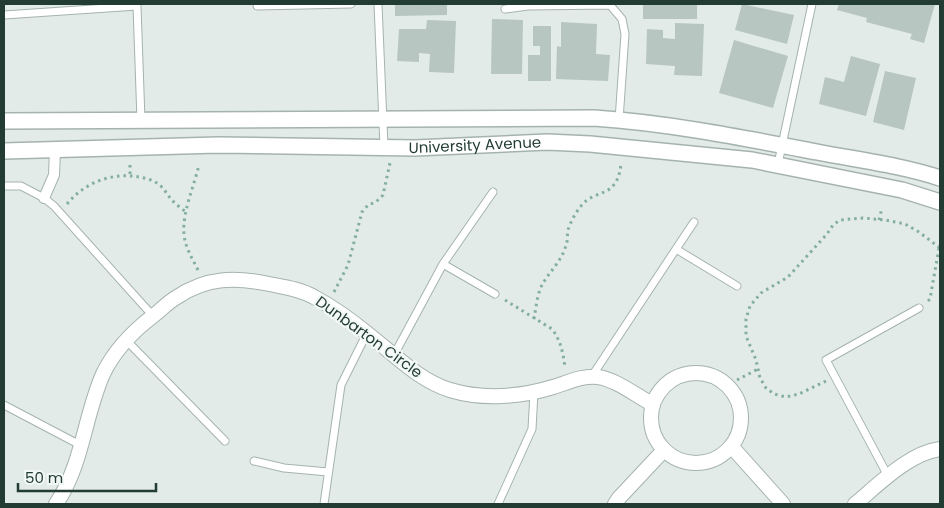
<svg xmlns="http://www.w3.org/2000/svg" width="944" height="508" viewBox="0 0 944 508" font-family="Poppins,sans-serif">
<rect width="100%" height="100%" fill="#e2ebe7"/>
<path fill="#b7c6c0" d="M 395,4 L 447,4 L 447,15 L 395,16 Z
M 643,4 L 697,4 L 697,19 L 643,19 Z
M 742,4 L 794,15 L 787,44 L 735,30 Z
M 839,4 L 935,4 L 924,43 L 910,39 L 912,34 L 866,22 L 867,18 L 837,10 Z
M 492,19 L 523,20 L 522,74 L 491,74 Z
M 427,20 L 456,21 L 454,73 L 429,72 L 430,54 L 419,53 L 419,62 L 397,61 L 399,29 L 426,29 Z
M 561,22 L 597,24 L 596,54 L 610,55 L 608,81 L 556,79 L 557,46 L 561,47 Z
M 675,23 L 704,24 L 702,76 L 674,75 L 675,66 L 646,64 L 647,29 L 663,30 L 663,38 L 675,39 Z
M 533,26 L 551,26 L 551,81 L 528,81 L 528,55 L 540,55 L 540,46 L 533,46 Z
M 734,40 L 788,56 L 773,108 L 719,93 Z
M 851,56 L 880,64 L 866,116 L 819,104 L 825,77 L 844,82 Z
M 885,71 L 916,78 L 904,130 L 873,122 Z"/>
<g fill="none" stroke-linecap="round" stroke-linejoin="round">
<defs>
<path id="service" d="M 378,4 L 384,147
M 257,6 L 351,4
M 505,9 L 528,6 L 610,5 L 622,19 L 625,34 L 619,120
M 4,15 L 137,6 L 141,120
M 778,164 L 812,4
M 4,186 L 21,186 L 44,198 L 54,206 L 153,316
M 676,249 L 694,222
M 443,264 L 493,192
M 126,340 L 225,441
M 394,355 L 443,264 L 495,294
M 592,376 L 676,249 L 737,286
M 4,405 L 82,446
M 254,461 L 284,468 L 328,472
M 888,476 L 826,360 L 919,308
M 324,504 L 341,385 L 367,333
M 498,504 L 532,429 L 534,392"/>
<path id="pedestrian" d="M 44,198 L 54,175 L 55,149"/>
<path id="minor" d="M651 418a45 45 0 1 1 90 0a45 45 0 1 1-90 0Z
M 732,447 L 783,504
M 56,504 C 83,464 84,417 103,374 C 114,351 132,332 153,316 C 161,310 168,302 177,297 C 207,277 235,277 269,284 C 284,287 300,289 314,297 C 333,307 351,320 368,334 C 394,354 418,380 450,390 C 483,400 521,397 553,387 C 567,383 582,375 598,377 C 617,380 635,395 652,404
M 615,504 L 619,498 L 664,450
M 855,504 C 878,485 909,453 940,449"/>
<g id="tertiary">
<path d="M 4,121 L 594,118 C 669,123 744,138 817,152 C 858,160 900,165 940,178"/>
<path id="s1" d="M 4,151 L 218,145 L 415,148 L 547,142 L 590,144 L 752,160 L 902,190 L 940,202"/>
</g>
</defs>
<use href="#service" stroke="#a5b3ae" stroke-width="9"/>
<use href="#pedestrian" stroke="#a5b3ae" stroke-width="12"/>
<use href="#minor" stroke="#a5b3ae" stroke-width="16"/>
<use href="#tertiary" stroke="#a5b3ae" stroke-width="18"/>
<path stroke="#83aea0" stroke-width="3" stroke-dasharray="2.5 4" stroke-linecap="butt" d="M 130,165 L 130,176
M 67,204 C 86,181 115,171 144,178 C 148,179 152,180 155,182 C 163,186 166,193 171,199 C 175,204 181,208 186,212
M 879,220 L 882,208
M 198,270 C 192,258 185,247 184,234 C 182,213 194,186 199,165
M 334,292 L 348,265 L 362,212 L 368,205 L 376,202 L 383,195 L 390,163
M 505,300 L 552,329 C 561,341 563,353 565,367
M 928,301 L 930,299 L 939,248
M 534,319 C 536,308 537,295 542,285 C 549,272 562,261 566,245 C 568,241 567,235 568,230 C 570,223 576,212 581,206 C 595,188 617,200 621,164
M 737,380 L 758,369
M 826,381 L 799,394 L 786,397 L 774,394 L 766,388 L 760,378 L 756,360 L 746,336 L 746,319 L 750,306 L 761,293 L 788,277 L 827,234 L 833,225 L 840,220 L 863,218 L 885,220 L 905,224 L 919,232 L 940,248"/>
<use href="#service" stroke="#fff" stroke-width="7"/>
<use href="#pedestrian" stroke="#fff" stroke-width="10"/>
<use href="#minor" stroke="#fff" stroke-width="14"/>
<use href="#tertiary" stroke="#fff" stroke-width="15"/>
</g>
<g text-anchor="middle" stroke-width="4.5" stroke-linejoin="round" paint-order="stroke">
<g font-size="15" fill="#223c34" stroke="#f2f8f5">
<text dy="5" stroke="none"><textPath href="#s1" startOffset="471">University Avenue</textPath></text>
<text transform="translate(369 337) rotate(36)" y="5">Dunbarton Circle</text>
</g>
</g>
<rect width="944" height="508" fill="none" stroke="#223c34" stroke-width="10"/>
<path d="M18 483v8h138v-8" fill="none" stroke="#223c34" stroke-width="2.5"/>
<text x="25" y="483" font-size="15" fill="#223c34" stroke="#f2f8f5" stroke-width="4" paint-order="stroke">50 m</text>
</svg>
